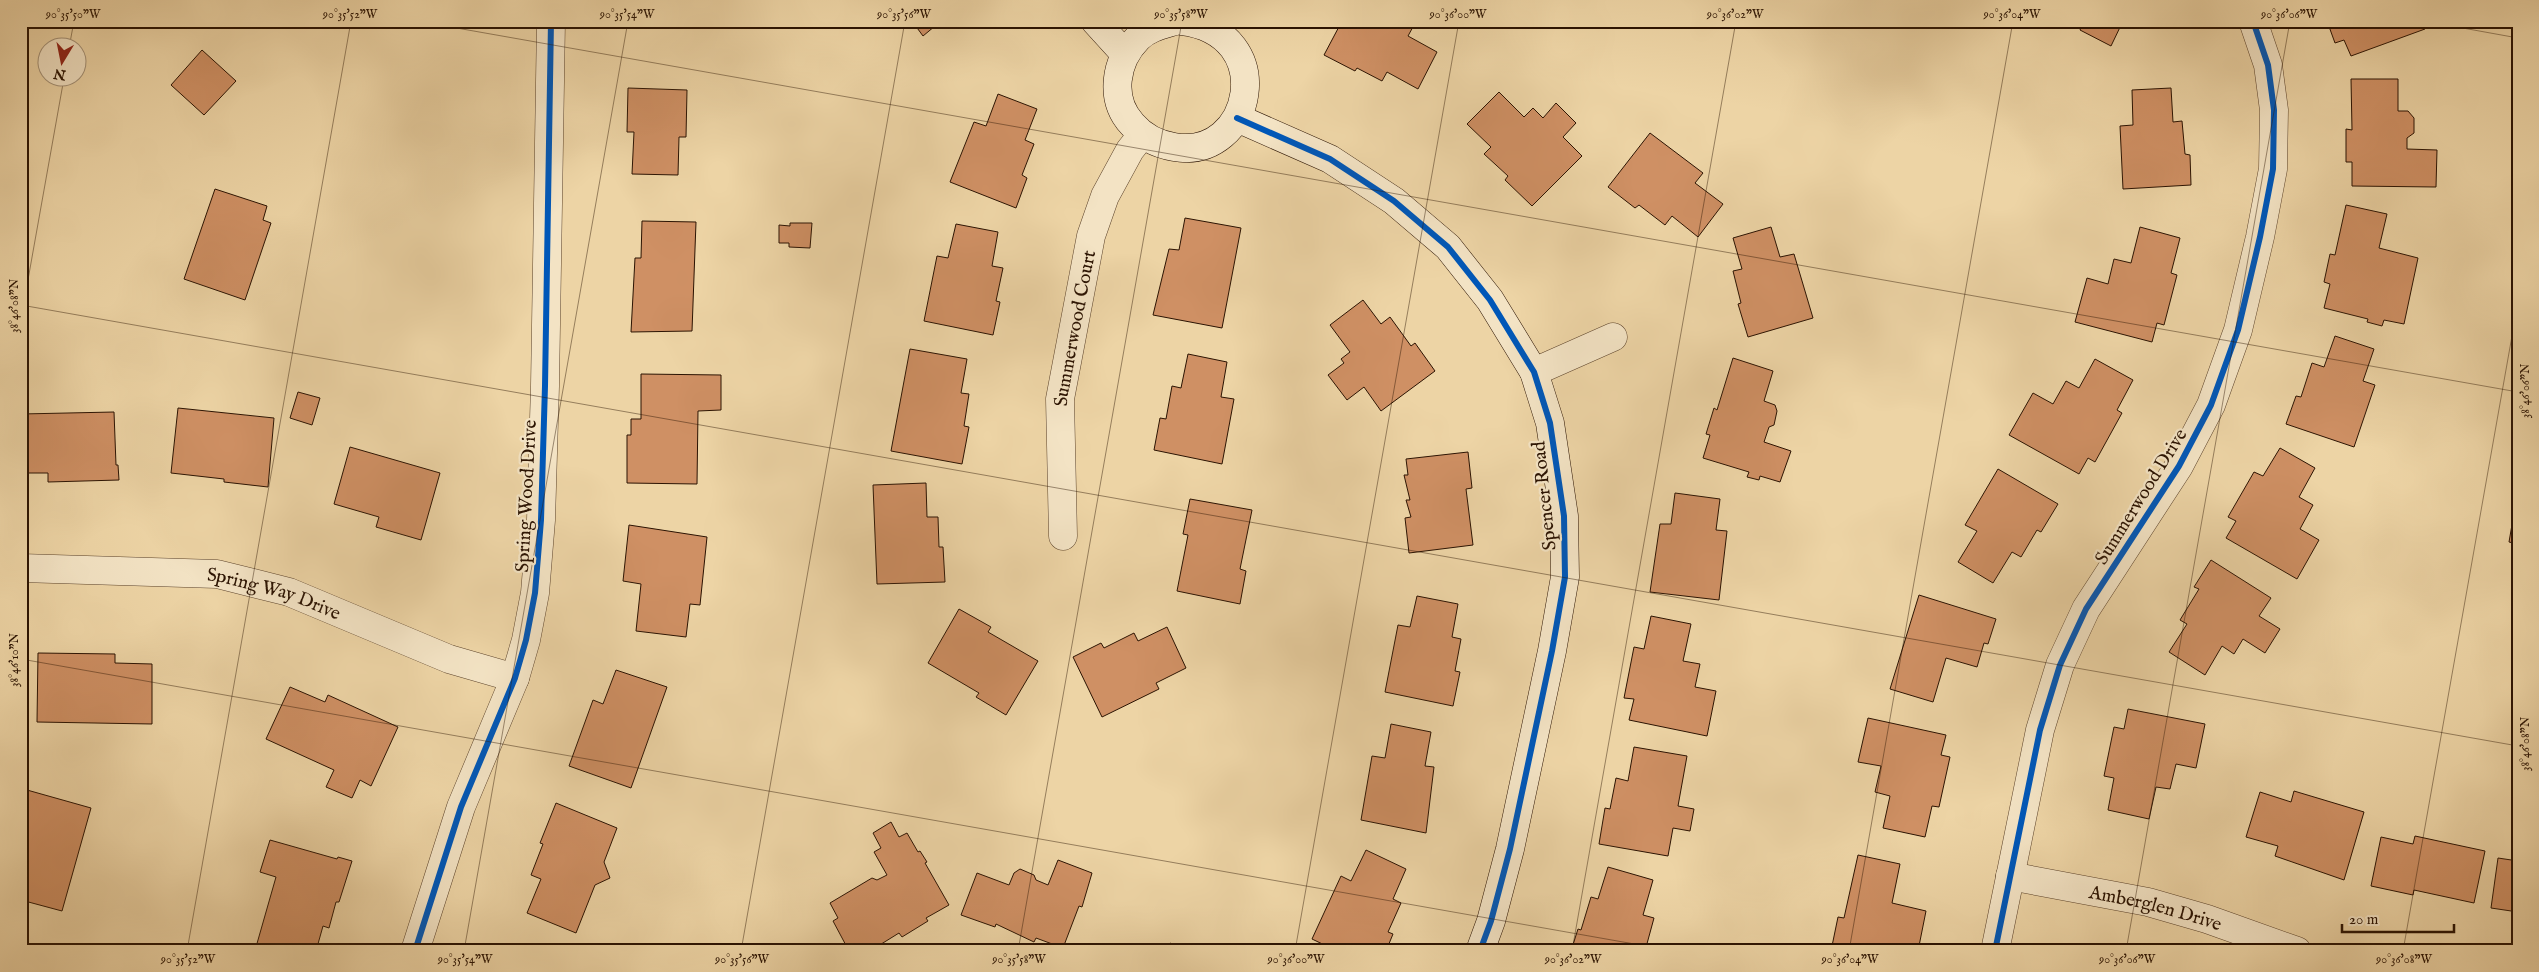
<svg xmlns="http://www.w3.org/2000/svg" width="2539" height="972" viewBox="0 0 2539 972" font-family="'IM FELL English',serif">
<rect width="100%" height="100%" fill="#edd4a5"/>
<filter id="stains"><feTurbulence type="fractalNoise" baseFrequency=".004" numOctaves="4"/><feColorMatrix values="0 0 0 0 .2 0 0 0 0 .09 0 0 0 0 .02 0 0 0 .5 -.17"/></filter>
<radialGradient id="worn" r=".72"><stop offset=".6" stop-color="#630" stop-opacity="0"/><stop offset="1" stop-color="#630" stop-opacity=".3"/></radialGradient>
<g fill="none" stroke-linecap="round" stroke-linejoin="round">
<path stroke="#6d7666" stroke-width="11" d="M 461,21 L 467,23"/>
</g>
<path fill="#cf9064" stroke="#2b1302" d="M 912,21 L 941,21 L 923,36 Z
M 1342,21 L 1406,21 L 1414,25 L 1408,36 L 1437,52 L 1418,89 L 1387,72 L 1382,81 L 1357,68 L 1355,71 L 1324,55 Z
M 2075,21 L 2123,21 L 2111,46 L 2080,30 L 2082,25 Z
M 2327,21 L 2422,21 L 2425,29 L 2351,56 L 2344,40 L 2335,43 Z
M 202,50 L 236,81 L 204,115 L 171,85 Z
M 2351,79 L 2398,79 L 2398,111 L 2408,111 L 2414,118 L 2414,133 L 2407,138 L 2407,149 L 2437,150 L 2436,187 L 2352,186 L 2352,162 L 2346,162 L 2346,129 L 2352,130 Z
M 628,88 L 687,90 L 686,137 L 679,137 L 678,175 L 632,174 L 634,132 L 627,132 Z
M 2171,88 L 2173,122 L 2182,121 L 2185,154 L 2190,155 L 2191,185 L 2123,189 L 2120,126 L 2133,125 L 2132,90 Z
M 1499,92 L 1524,117 L 1533,108 L 1543,118 L 1556,103 L 1576,123 L 1563,137 L 1582,156 L 1532,206 L 1505,180 L 1508,176 L 1484,154 L 1491,147 L 1467,124 Z
M 998,94 L 1037,109 L 1025,140 L 1034,144 L 1022,175 L 1027,178 L 1016,208 L 950,182 L 974,122 L 986,126 Z
M 1650,133 L 1703,173 L 1695,183 L 1723,204 L 1698,237 L 1672,216 L 1665,225 L 1639,205 L 1635,208 L 1608,187 Z
M 215,189 L 267,206 L 263,220 L 271,223 L 245,300 L 184,279 Z
M 2346,205 L 2387,214 L 2379,248 L 2418,258 L 2404,324 L 2384,320 L 2382,326 L 2367,322 L 2368,319 L 2324,308 L 2330,284 L 2324,282 L 2330,254 L 2335,255 Z
M 1185,218 L 1241,228 L 1222,328 L 1153,315 L 1169,249 L 1179,250 Z
M 642,221 L 696,222 L 692,331 L 631,332 L 635,258 L 641,258 Z
M 790,223 L 812,223 L 810,248 L 789,247 L 789,243 L 779,243 L 779,225 L 790,226 Z
M 956,224 L 998,232 L 992,266 L 1003,268 L 996,301 L 1000,302 L 993,335 L 924,321 L 937,256 L 948,258 Z
M 1771,227 L 1780,257 L 1794,254 L 1813,318 L 1748,337 L 1738,304 L 1741,303 L 1733,271 L 1742,269 L 1733,238 Z
M 2140,227 L 2180,238 L 2171,273 L 2177,275 L 2164,325 L 2157,323 L 2152,342 L 2075,322 L 2087,278 L 2108,284 L 2114,259 L 2131,263 Z
M 1363,300 L 1381,324 L 1390,317 L 1411,346 L 1415,343 L 1435,371 L 1381,411 L 1364,387 L 1347,400 L 1328,375 L 1344,363 L 1341,359 L 1350,352 L 1330,325 Z
M 2335,336 L 2374,349 L 2363,381 L 2375,385 L 2354,447 L 2286,424 L 2296,396 L 2301,397 L 2312,363 L 2324,367 Z
M 910,349 L 967,359 L 961,393 L 969,394 L 964,426 L 969,427 L 962,464 L 891,451 Z
M 1188,354 L 1227,362 L 1221,397 L 1234,399 L 1222,464 L 1154,450 L 1160,418 L 1166,419 L 1172,386 L 1181,388 Z
M 1733,358 L 1773,371 L 1764,401 L 1775,405 L 1777,411 L 1774,425 L 1769,427 L 1764,442 L 1791,451 L 1780,482 L 1760,476 L 1759,480 L 1747,477 L 1749,472 L 1703,458 L 1710,435 L 1706,434 L 1714,408 L 1717,410 Z
M 2095,359 L 2133,380 L 2117,410 L 2122,413 L 2095,462 L 2088,458 L 2079,474 L 2009,435 L 2033,393 L 2053,404 L 2066,381 L 2079,388 Z
M 641,374 L 721,375 L 721,410 L 698,411 L 697,484 L 627,483 L 627,435 L 631,435 L 631,419 L 641,419 Z
M 298,392 L 320,398 L 312,425 L 290,418 Z
M 178,408 L 274,418 L 268,487 L 224,482 L 224,479 L 171,473 Z
M 114,412 L 116,465 L 118,465 L 119,480 L 48,482 L 48,473 L 21,473 L 21,414 Z
M 350,447 L 440,473 L 421,540 L 376,527 L 379,517 L 334,504 Z
M 2280,448 L 2315,468 L 2299,497 L 2313,505 L 2300,529 L 2319,540 L 2297,579 L 2226,538 L 2236,521 L 2228,517 L 2254,472 L 2263,476 Z
M 1468,452 L 1472,488 L 1466,489 L 1473,545 L 1409,553 L 1405,518 L 1411,517 L 1406,500 L 1410,500 L 1404,475 L 1408,475 L 1406,459 Z
M 1998,469 L 2058,504 L 2041,532 L 2037,530 L 2021,557 L 2012,552 L 1993,583 L 1958,562 L 1977,531 L 1965,525 Z
M 926,483 L 927,517 L 938,517 L 939,547 L 943,547 L 945,582 L 877,584 L 873,485 Z
M 2518,490 L 2518,544 L 2509,542 Z
M 1675,493 L 1720,499 L 1716,530 L 1727,531 L 1719,600 L 1650,592 L 1660,524 L 1671,524 Z
M 1190,499 L 1252,510 L 1240,569 L 1246,571 L 1240,604 L 1177,591 L 1188,535 L 1183,534 Z
M 629,525 L 707,537 L 700,605 L 690,604 L 686,637 L 636,631 L 641,584 L 623,581 Z
M 2211,560 L 2271,598 L 2259,616 L 2280,629 L 2265,653 L 2243,639 L 2234,654 L 2222,646 L 2205,675 L 2169,652 L 2187,624 L 2180,620 L 2199,589 L 2194,587 Z
M 1919,595 L 1996,619 L 1988,644 L 1984,643 L 1977,667 L 1946,658 L 1933,702 L 1890,689 Z
M 1417,596 L 1458,604 L 1452,637 L 1461,639 L 1455,671 L 1460,672 L 1453,706 L 1385,692 L 1398,625 L 1410,627 Z
M 959,609 L 991,627 L 988,632 L 1038,661 L 1006,715 L 976,697 L 979,693 L 928,663 Z
M 1651,616 L 1691,624 L 1683,661 L 1700,664 L 1695,687 L 1716,691 L 1707,736 L 1629,720 L 1634,699 L 1624,698 L 1634,647 L 1644,649 Z
M 1167,627 L 1186,668 L 1156,683 L 1159,689 L 1102,717 L 1073,657 L 1101,643 L 1104,648 L 1134,633 L 1138,641 Z
M 38,653 L 115,654 L 115,663 L 152,664 L 152,724 L 37,722 Z
M 616,670 L 667,687 L 631,788 L 569,766 L 593,700 L 603,704 Z
M 290,687 L 325,702 L 328,695 L 398,727 L 371,786 L 360,780 L 352,798 L 326,787 L 334,770 L 266,739 Z
M 2128,709 L 2205,724 L 2196,768 L 2176,764 L 2170,789 L 2156,787 L 2149,819 L 2108,810 L 2114,778 L 2104,776 L 2114,727 L 2124,729 Z
M 1868,718 L 1946,735 L 1941,755 L 1950,757 L 1939,807 L 1932,806 L 1925,837 L 1883,828 L 1890,796 L 1875,792 L 1881,766 L 1858,762 Z
M 1391,724 L 1431,732 L 1425,766 L 1434,767 L 1426,833 L 1361,820 L 1372,756 L 1385,758 Z
M 1634,747 L 1687,756 L 1678,806 L 1694,809 L 1690,831 L 1673,828 L 1668,856 L 1599,844 L 1605,808 L 1610,809 L 1616,778 L 1628,781 Z
M 27,790 L 91,808 L 62,911 L 21,900 L 21,811 Z
M 2294,791 L 2364,812 L 2344,880 L 2275,856 L 2278,846 L 2246,837 L 2260,792 L 2291,802 Z
M 556,803 L 617,828 L 604,862 L 610,878 L 595,885 L 576,933 L 527,913 L 541,879 L 531,875 L 543,844 L 540,843 Z
M 891,822 L 899,837 L 907,833 L 918,852 L 920,851 L 927,862 L 925,863 L 949,905 L 926,918 L 928,921 L 902,937 L 899,933 L 870,951 L 849,951 L 833,921 L 838,918 L 830,903 L 872,878 L 877,880 L 887,875 L 874,852 L 881,848 L 873,833 Z
M 2415,836 L 2485,851 L 2474,903 L 2414,890 L 2413,895 L 2371,886 L 2381,837 L 2413,844 Z
M 270,840 L 337,859 L 338,857 L 352,861 L 339,902 L 336,902 L 329,928 L 323,926 L 316,951 L 269,951 L 256,947 L 276,877 L 260,872 Z
M 1366,850 L 1406,869 L 1393,899 L 1401,903 L 1388,932 L 1393,934 L 1386,951 L 1337,951 L 1312,939 L 1341,876 L 1351,881 Z
M 1858,855 L 1900,864 L 1892,903 L 1926,911 L 1918,951 L 1853,951 L 1832,946 L 1838,917 L 1844,918 Z
M 2498,858 L 2518,861 L 2518,912 L 2491,908 Z
M 1058,860 L 1092,873 L 1082,907 L 1079,906 L 1063,948 L 1036,938 L 1034,942 L 996,924 L 995,927 L 961,915 L 977,873 L 1009,885 L 1014,873 L 1020,869 L 1034,875 L 1036,880 L 1048,885 Z
M 1608,867 L 1653,880 L 1643,915 L 1654,918 L 1645,951 L 1571,951 L 1578,929 L 1581,930 L 1591,897 L 1598,899 Z
M 1170,943 L 1185,951 L 1167,951 Z"/>
<g fill="none" stroke-linecap="round" stroke-linejoin="round">
<defs>
<g id="minor">
<path d="M 1534,372 L 1613,337"/>
<path id="s1" d="M 1063,536 L 1060,399 L 1091,236 L 1105,196 L 1130,150 L 1142,135"/>
<path id="s2" d="M 21,568 L 217,574 L 289,592 L 449,659 L 515,678"/>
<path id="s3" d="M 2010,876 L 2148,902 L 2207,919 L 2297,951"/>
<path d="M 415,951 L 461,807 L 515,678 L 526,640 L 535,593 L 541,520 L 545,386 L 551,21"/>
<path d="M 1995,951 L 2040,730 L 2060,665 L 2086,609 L 2179,466 L 2211,405 L 2238,330 L 2260,237 L 2273,169 L 2274,110 L 2268,65 L 2253,21"/>
</g>
<path id="secondary" d="M 1095,21 L 1125,54
M 1175,21 C 1162,25 1148,28 1138,38 C 1115,61 1109,99 1132,124 C 1143,137 1156,144 1174,147 C 1253,161 1280,33 1182,21
M 1237,118 L 1330,159 L 1394,201 L 1448,247 L 1490,300 L 1534,372 L 1550,423 L 1564,516 L 1565,577 L 1552,651 L 1510,849 L 1491,921 L 1480,951"/>
</defs>
<use href="#minor" stroke="#5c432b" stroke-width="29"/>
<use href="#secondary" stroke="#2b1302" stroke-width="29"/>
<use href="#minor" stroke="#f3e3c4" stroke-width="28"/>
<use href="#secondary" stroke="#f3e3c4" stroke-width="28"/>
<defs>
<path id="cycleway" d="M 1237,118 L 1330,159 L 1394,201 L 1448,247 L 1490,300 L 1534,372 L 1550,423 L 1564,516 L 1565,577 L 1552,651 L 1510,849 L 1491,921 L 1480,951
M 415,951 L 461,807 L 515,678 L 526,640 L 535,593 L 541,520 L 545,386 L 551,21
M 1995,951 L 2040,730 L 2060,665 L 2086,609 L 2179,466 L 2211,405 L 2238,330 L 2260,237 L 2273,169 L 2274,110 L 2268,65 L 2253,21"/>
</defs>
<use href="#cycleway" stroke="#f3e3c4" stroke-width="9"/>
<use href="#cycleway" stroke="#0057b8" stroke-width="6"/>
</g>
<path fill="none" stroke="#2b1302" stroke-width="1" stroke-opacity="0.45" d="M 417,21 L 2518,392M 2424,21 L 2518,38M 69,48 L 74,21M 21,305 L 2518,746M 21,319 L 64,78M 21,659 L 1674,951M 187,951 L 351,21M 464,951 L 628,21M 741,951 L 905,21M 1018,951 L 1182,21M 1295,951 L 1459,21M 1572,951 L 1736,21M 1849,951 L 2013,21M 2126,951 L 2290,21M 2403,951 L 2518,302"/>
<g text-anchor="middle" stroke-width="4.5" stroke-linejoin="round" paint-order="stroke">
<g font-size="19" fill="#2b1302" stroke="#f3e3c4">
<text dy="7" stroke="none"><textPath href="#s1" startOffset="209">Summerwood Court</textPath></text>
<text transform="translate(525 496) rotate(-87)" y="7">Spring Wood Drive</text>
<text transform="translate(1543 496) rotate(-96)" y="7">Spencer Road</text>
<text transform="translate(2140 496) rotate(-58)" y="7">Summerwood Drive</text>
<text dy="7" stroke="none"><textPath href="#s2" startOffset="256">Spring Way Drive</textPath></text>
<text dy="7" stroke="none"><textPath href="#s3" startOffset="149">Amberglen Drive</textPath></text>
</g>
</g>
<rect width="2539" height="972" fill="none" stroke="#edd4a5" stroke-width="55"/>
<g transform="translate(62 62) rotate(190)"><circle r="24" fill="#f3e3c4" stroke="#a39076"/>
<path d="M0-4L9 19L0 12L-9 19Z" fill="#8f2418"/>
<text y="-8" font-size="14" font-weight="bold" text-anchor="middle" fill="#2b1302">N</text>
</g>
<path d="M2342 924v8h112v-8" fill="none" stroke="#2b1302" stroke-width="2.5"/>
<text x="2349" y="924" font-size="15" fill="#2b1302" stroke="#f3e3c4" stroke-width="4" paint-order="stroke">20 m</text>
<rect x="28" y="28" width="2484" height="916" fill="none" stroke="#2b1302" stroke-width="2"/>
<g font-size="12" text-anchor="middle" fill="#2b1302">
<text x="73" y="18">90°35'50"W</text>
<text x="350" y="18">90°35'52"W</text>
<text x="627" y="18">90°35'54"W</text>
<text x="904" y="18">90°35'56"W</text>
<text x="1181" y="18">90°35'58"W</text>
<text x="1458" y="18">90°36'00"W</text>
<text x="1735" y="18">90°36'02"W</text>
<text x="2012" y="18">90°36'04"W</text>
<text x="2289" y="18">90°36'06"W</text>
<text transform="translate(14 306) rotate(-90)" y="4">38°46'08"N</text>
<text transform="translate(2525 391) rotate(-90)" y="4">38°46'06"N</text>
<text transform="translate(14 660) rotate(-90)" y="4">38°46'10"N</text>
<text transform="translate(2525 744) rotate(-90)" y="4">38°46'08"N</text>
<text x="188" y="963">90°35'52"W</text>
<text x="465" y="963">90°35'54"W</text>
<text x="742" y="963">90°35'56"W</text>
<text x="1019" y="963">90°35'58"W</text>
<text x="1296" y="963">90°36'00"W</text>
<text x="1573" y="963">90°36'02"W</text>
<text x="1850" y="963">90°36'04"W</text>
<text x="2127" y="963">90°36'06"W</text>
<text x="2404" y="963">90°36'08"W</text>
</g>
<rect width="100%" height="100%" filter="url(#stains)"/>
<rect width="100%" height="100%" fill="url(#worn)"/>
</svg>
